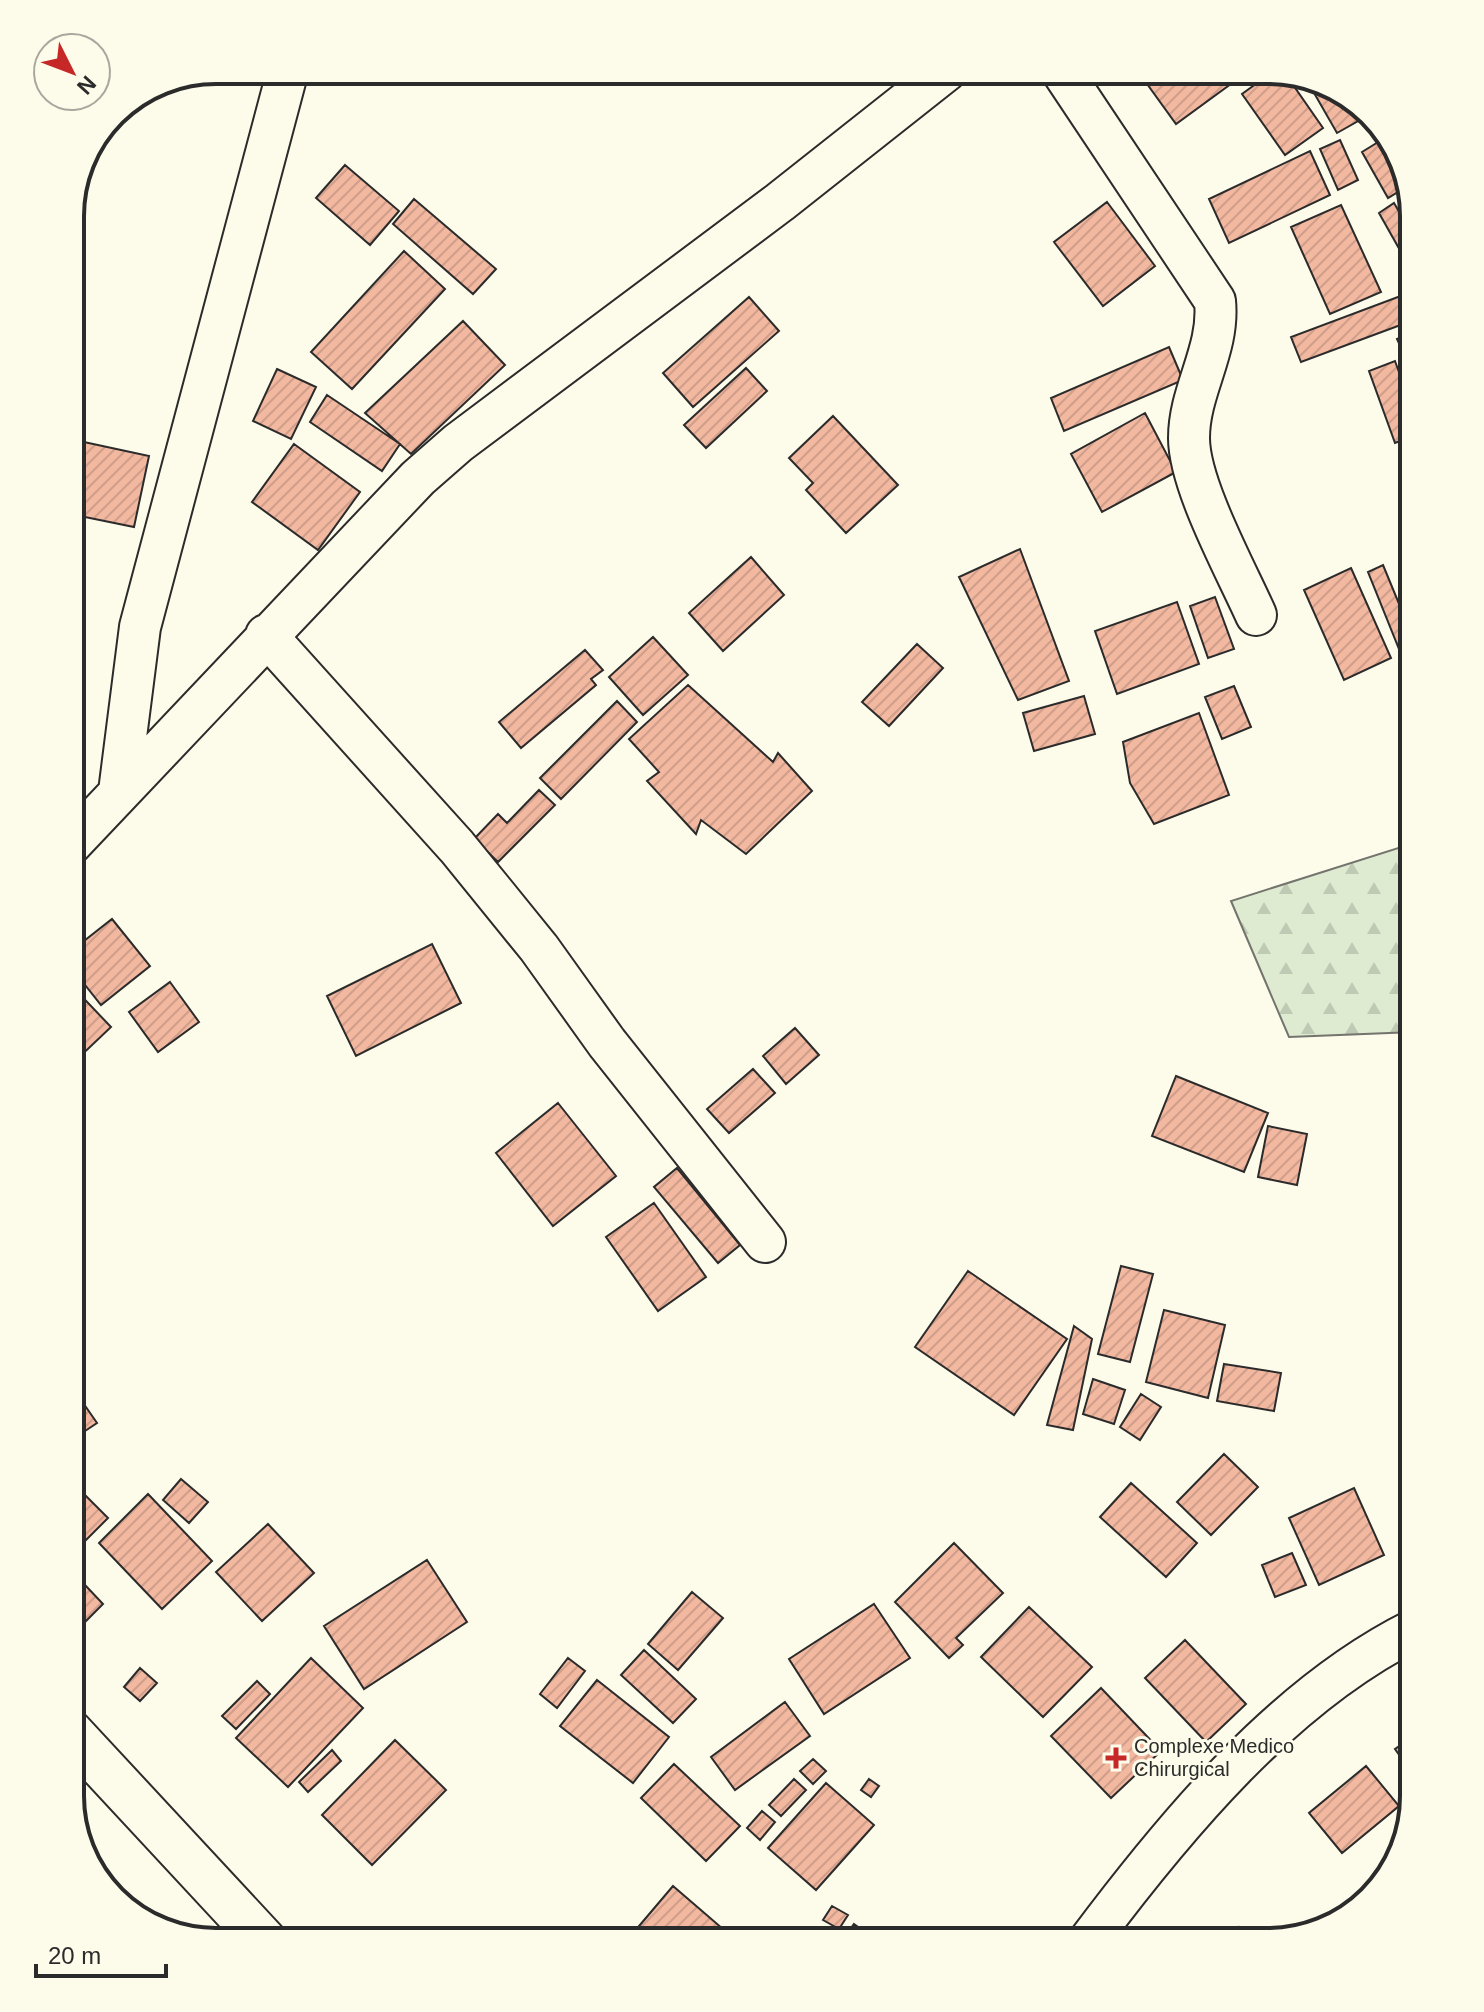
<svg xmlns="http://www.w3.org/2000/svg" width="1484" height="2012" viewBox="0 0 1484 2012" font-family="Arial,sans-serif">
<defs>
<pattern id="forest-firs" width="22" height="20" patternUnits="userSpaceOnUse" patternTransform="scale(2)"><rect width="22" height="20" fill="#deebd1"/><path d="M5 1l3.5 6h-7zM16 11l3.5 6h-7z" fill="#bfcab4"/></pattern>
<pattern id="building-hatch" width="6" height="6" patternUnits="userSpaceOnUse" patternTransform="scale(2)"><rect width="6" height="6" fill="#f2b8a0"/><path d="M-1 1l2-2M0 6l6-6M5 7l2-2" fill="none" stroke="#d09e8a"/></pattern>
</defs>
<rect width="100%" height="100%" fill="#fdfbea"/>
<path fill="url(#forest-firs)" stroke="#74746e" stroke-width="2" d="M 1414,843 L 1414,1032 L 1289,1037 L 1231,901 Z"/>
<path fill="url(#building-hatch)" stroke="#2b2b2b" stroke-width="2" d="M 1137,70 L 1250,70 L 1176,124 Z
M 1275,70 L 1284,72 L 1323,128 L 1285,155 L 1242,94 Z
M 1306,79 L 1342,90 L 1367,116 L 1337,133 Z
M 1388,136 L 1394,142 L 1406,187 L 1388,198 L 1362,152 Z
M 1340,140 L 1358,180 L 1338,190 L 1320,149 Z
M 1310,151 L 1330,195 L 1229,243 L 1209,199 Z
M 345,165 L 399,211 L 370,245 L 316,198 Z
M 414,199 L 496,269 L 473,294 L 393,224 Z
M 1107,202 L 1155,266 L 1103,306 L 1054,242 Z
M 1394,203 L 1414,237 L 1414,243 L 1401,252 L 1379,213 Z
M 1341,205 L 1381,292 L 1330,314 L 1291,227 Z
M 404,251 L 445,289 L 352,389 L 311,352 Z
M 1414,291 L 1414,320 L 1301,362 L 1291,337 Z
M 749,297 L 779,331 L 693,407 L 663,373 Z
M 463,321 L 505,365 L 411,454 L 365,413 Z
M 1414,331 L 1414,376 L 1397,339 Z
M 1169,347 L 1183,380 L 1064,431 L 1051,398 Z
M 1395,361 L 1414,414 L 1414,436 L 1395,443 L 1369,371 Z
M 746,368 L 767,391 L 706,448 L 684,425 Z
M 277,369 L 316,387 L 291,439 L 253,421 Z
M 327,395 L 400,444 L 382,471 L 310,422 Z
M 1145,413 L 1176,472 L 1102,512 L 1071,454 Z
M 833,416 L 898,485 L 846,533 L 806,490 L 813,483 L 789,458 Z
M 70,439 L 149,456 L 134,527 L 70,514 Z
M 294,444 L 360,492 L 318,550 L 252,502 Z
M 1414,546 L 1414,590 L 1400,551 Z
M 1020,549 L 1069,681 L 1018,700 L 959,577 Z
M 751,557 L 784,595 L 723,651 L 689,613 Z
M 1383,565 L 1414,640 L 1399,649 L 1368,572 Z
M 1351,568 L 1391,658 L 1344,680 L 1304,590 Z
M 1215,597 L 1234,649 L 1208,658 L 1190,606 Z
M 1177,602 L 1199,664 L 1117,694 L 1095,631 Z
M 653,637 L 688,675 L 643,715 L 609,677 Z
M 917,644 L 943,668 L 889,726 L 862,702 Z
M 585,650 L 603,670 L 591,679 L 596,685 L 521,748 L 499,722 Z
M 688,685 L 773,762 L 778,753 L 812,791 L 746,854 L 701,820 L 696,834 L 647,781 L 659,772 L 629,739 Z
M 1234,686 L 1251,727 L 1222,739 L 1205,697 Z
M 1084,696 L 1095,734 L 1034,751 L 1023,713 Z
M 617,701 L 637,722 L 561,799 L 540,778 Z
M 1199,713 L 1229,795 L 1154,824 L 1130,783 L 1123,742 Z
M 539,790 L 555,805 L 498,862 L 474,839 L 498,814 L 507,823 Z
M 112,919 L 150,966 L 101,1005 L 70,966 L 70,952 Z
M 432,944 L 461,1003 L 356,1056 L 327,996 Z
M 170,982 L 199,1022 L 158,1052 L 129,1012 Z
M 70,984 L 111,1027 L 70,1066 Z
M 795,1028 L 819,1055 L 786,1084 L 763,1056 Z
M 753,1069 L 775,1093 L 729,1133 L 707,1109 Z
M 1176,1076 L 1268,1113 L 1244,1172 L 1152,1136 Z
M 558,1103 L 616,1176 L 553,1226 L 496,1153 Z
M 1268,1126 L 1307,1134 L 1297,1185 L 1258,1177 Z
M 677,1168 L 740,1245 L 718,1263 L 654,1187 Z
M 654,1203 L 706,1277 L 658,1311 L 606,1237 Z
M 1121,1266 L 1153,1274 L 1130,1362 L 1098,1354 Z
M 968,1271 L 1067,1339 L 1014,1415 L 915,1347 Z
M 1164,1310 L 1225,1325 L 1208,1398 L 1146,1382 Z
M 1074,1326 L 1092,1339 L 1073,1430 L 1047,1425 Z
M 1224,1364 L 1281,1373 L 1274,1411 L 1217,1401 Z
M 1093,1379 L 1125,1390 L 1114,1424 L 1083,1414 Z
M 70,1384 L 97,1423 L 70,1441 Z
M 1141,1394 L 1161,1407 L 1140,1440 L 1120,1427 Z
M 1224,1454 L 1258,1487 L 1211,1535 L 1177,1502 Z
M 181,1479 L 208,1502 L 189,1523 L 163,1500 Z
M 70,1480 L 108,1518 L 70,1556 Z
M 1131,1483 L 1197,1543 L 1166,1577 L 1100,1517 Z
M 1354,1488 L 1384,1555 L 1319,1585 L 1289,1518 Z
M 148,1494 L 212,1561 L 162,1609 L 99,1543 Z
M 268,1524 L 314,1573 L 262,1621 L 216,1572 Z
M 954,1543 L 1003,1593 L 956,1638 L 963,1645 L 949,1658 L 895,1602 Z
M 1292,1553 L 1306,1585 L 1275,1597 L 1262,1565 Z
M 427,1560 L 467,1622 L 364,1689 L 324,1626 Z
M 85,1585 L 103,1604 L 81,1626 L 70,1616 L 70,1600 Z
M 692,1592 L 723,1618 L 678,1670 L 648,1644 Z
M 874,1604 L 910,1658 L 824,1714 L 789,1659 Z
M 1029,1607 L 1092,1667 L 1043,1717 L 981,1657 Z
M 1185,1640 L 1246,1704 L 1206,1742 L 1145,1678 Z
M 644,1650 L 696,1699 L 673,1723 L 621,1675 Z
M 311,1658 L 363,1708 L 288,1787 L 236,1738 Z
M 568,1658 L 585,1671 L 557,1708 L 540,1694 Z
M 140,1668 L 157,1683 L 140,1701 L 124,1687 Z
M 597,1680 L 669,1737 L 633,1783 L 560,1726 Z
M 257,1681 L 270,1694 L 236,1729 L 222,1716 Z
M 1101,1688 L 1161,1751 L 1111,1798 L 1051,1736 Z
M 785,1702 L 810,1736 L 735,1790 L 711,1757 Z
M 1414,1736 L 1414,1776 L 1395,1749 Z
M 395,1740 L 446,1790 L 372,1865 L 322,1815 Z
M 332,1750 L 341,1761 L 308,1792 L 299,1782 Z
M 813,1759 L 826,1771 L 813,1784 L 800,1771 Z
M 674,1764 L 740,1826 L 706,1861 L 641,1798 Z
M 1366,1766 L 1399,1806 L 1342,1853 L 1309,1813 Z
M 794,1779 L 806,1790 L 781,1816 L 769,1805 Z
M 869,1779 L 879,1786 L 871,1797 L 861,1790 Z
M 826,1783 L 874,1825 L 816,1890 L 768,1848 Z
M 762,1811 L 775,1822 L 760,1840 L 747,1828 Z
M 673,1886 L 738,1942 L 646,1942 L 634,1932 Z
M 832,1906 L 848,1915 L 839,1929 L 823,1920 Z
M 854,1924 L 879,1942 L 841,1942 Z
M 1239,1927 L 1258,1942 L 1227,1942 Z"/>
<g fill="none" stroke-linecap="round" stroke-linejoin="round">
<defs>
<path id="minor" d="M 1061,70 L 1215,301 C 1220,350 1189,390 1189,438 C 1189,485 1236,570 1256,615
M 266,635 L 457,847 L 539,948 L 607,1043 L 765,1242
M 119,792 L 140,627 L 288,70
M 70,845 L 418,478 L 458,443 L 780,202 L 947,70
M 1088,1942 C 1174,1827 1283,1695 1414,1630"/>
<path id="primary" d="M 70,1732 L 265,1942"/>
</defs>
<use href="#minor" stroke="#2b2b2b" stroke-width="44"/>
<use href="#primary" stroke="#2b2b2b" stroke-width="48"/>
<use href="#minor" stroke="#fdfbea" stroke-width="40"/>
<use href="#primary" stroke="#fdfbea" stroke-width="44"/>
</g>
<path fill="#c62828" stroke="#fdfbea" stroke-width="3" d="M1112 1746h8v8h8v8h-8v8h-8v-8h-8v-8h8z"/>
<g text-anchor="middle" stroke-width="6" stroke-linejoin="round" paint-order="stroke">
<g font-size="20" fill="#2b2b2b" stroke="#fdfbea" text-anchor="start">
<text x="1134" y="1753">Complexe Medico<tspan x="1134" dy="23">Chirurgical</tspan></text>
</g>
</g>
<path d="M0 0H1484V2012H0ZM216 84H1268A132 132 0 0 1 1400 216V1796A132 132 0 0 1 1268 1928H216A132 132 0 0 1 84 1796V216A132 132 0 0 1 216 84Z" fill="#fdfbea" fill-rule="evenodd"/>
<path fill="none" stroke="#2b2b2b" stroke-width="4" d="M216 84H1268A132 132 0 0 1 1400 216V1796A132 132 0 0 1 1268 1928H216A132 132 0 0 1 84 1796V216A132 132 0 0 1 216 84Z"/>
<g transform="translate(72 72) rotate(132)"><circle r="38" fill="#fdfbea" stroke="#a9a89e" stroke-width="2"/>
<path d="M0-6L14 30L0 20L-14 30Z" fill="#c62828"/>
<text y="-12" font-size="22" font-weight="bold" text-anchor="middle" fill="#2b2b2b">N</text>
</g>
<path d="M36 1964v12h130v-12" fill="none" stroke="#2b2b2b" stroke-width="4"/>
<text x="48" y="1964" font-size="24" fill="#2b2b2b" stroke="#fdfbea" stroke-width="6" paint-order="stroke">20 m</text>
</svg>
